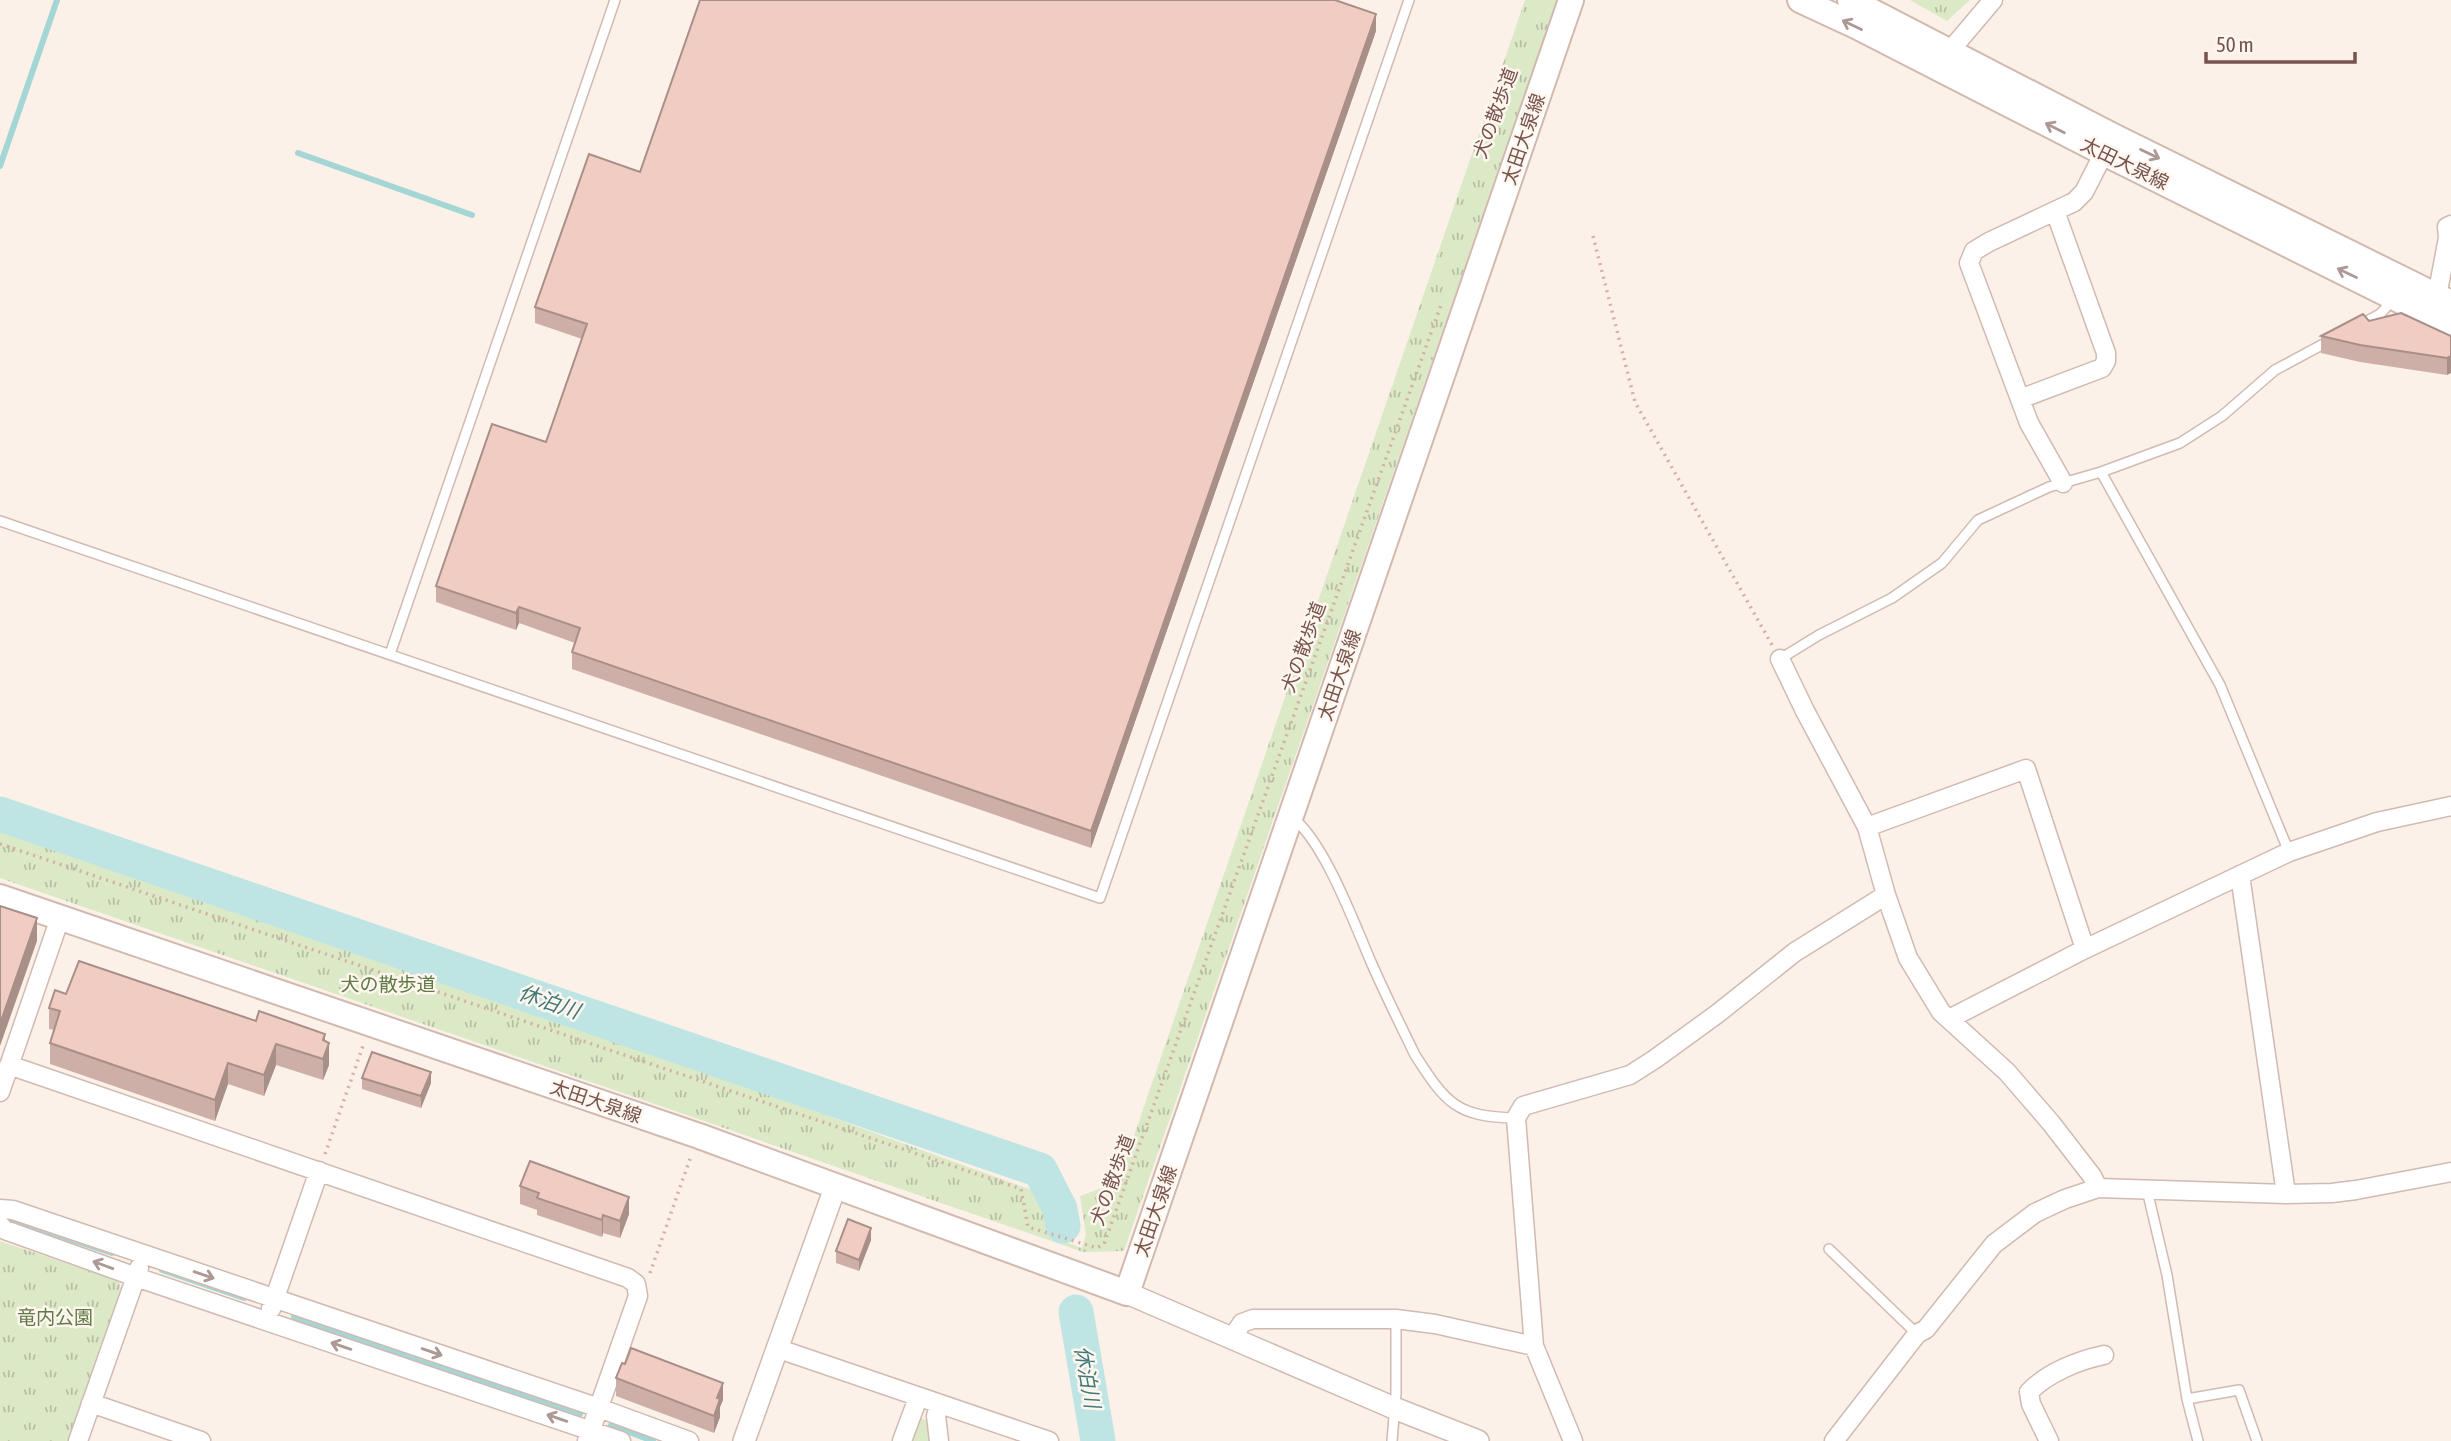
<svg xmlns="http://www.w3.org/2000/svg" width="2451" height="1441" viewBox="0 0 2451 1441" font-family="'Asap Condensed','Noto Sans JP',sans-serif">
<defs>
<pattern id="park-tufts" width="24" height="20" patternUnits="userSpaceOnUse" patternTransform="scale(1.75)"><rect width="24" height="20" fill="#dbe9c7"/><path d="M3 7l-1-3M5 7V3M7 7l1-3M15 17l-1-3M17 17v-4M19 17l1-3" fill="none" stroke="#b6bfa4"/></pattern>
</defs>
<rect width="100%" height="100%" fill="#fcf1e9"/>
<path fill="url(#park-tufts)" d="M 1525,0 L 1557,0 L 1124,1251 L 1083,1252 L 0,878 L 0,826 L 394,958 L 1037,1192 L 1048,1212 L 1057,1239 L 1082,1248 L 1086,1235 L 1080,1196 L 1118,1182 Z
M 1910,0 L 1970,0 L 1947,21 Z
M 0,1241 L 119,1281 L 121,1291 L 69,1441 L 0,1441 Z
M 920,1418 L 926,1420 L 930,1441 L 912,1441 Z"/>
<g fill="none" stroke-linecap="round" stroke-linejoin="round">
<path stroke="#a4d6d5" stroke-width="6" d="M 298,153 L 472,215
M 0,166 L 57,0
M 11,1220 L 112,1253
M 162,1270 L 244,1298
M 294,1317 L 580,1414
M 611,1425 L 653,1441"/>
<path stroke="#bee5e4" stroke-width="35" d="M 0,814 L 1040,1170 L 1060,1209 L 1063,1226
M 1076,1312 L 1098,1441"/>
<defs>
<path id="service" d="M 2360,325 L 2380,314 L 2393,300
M 2101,472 L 2220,685 L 2289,852
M 0,521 L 1100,898 L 1409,0
M 390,654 L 615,0
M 1780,659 L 1819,635 L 1892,598 L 1942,563 L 1978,520 L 2049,487 L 2101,472 L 2180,443 L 2222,416 L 2275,370 L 2329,341
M 1292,817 C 1325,843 1354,923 1371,962 C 1385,994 1400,1024 1415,1055 C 1446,1103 1456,1117 1516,1118
M 2147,1190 L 2167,1275 L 2187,1399 L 2198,1441
M 1829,1249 L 1917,1334
M 2187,1399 L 2239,1390 L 2257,1441
M 1392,1441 L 1396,1393 L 1396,1319"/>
<path id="minor" d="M 1946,60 L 1949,52 L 1993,0
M 2440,305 L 2437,296 L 2448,238 L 2447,227 L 2451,225
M 2020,399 L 2102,368 L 2106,361 L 2106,353 L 2055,211
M 2063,483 L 2029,423 L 1969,263 L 1974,251 L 1989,242 L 2074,202 L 2084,192 L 2108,145
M 1780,659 L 1805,711 L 1867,827 L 1886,895 L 1908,958 L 1941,1012 L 2007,1072 L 2051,1123 L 2092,1176 L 2098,1188
M 1867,827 L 2026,769 L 2085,949
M 2240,875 L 2286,1194
M 1949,1019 L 2085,949 L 2289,852 L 2377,822 L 2451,806
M 9,1065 L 628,1278 L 636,1284 L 638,1296 L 587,1441
M 0,1092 L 60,918
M 0,1209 L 13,1210 L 599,1408 L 689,1441
M 0,1225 L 5,1230 L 136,1277 L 621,1441
M 271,1309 L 319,1171
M 1232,1338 L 1242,1323 L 1253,1319 L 1396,1319 L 1435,1324 L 1534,1346
M 779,1349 L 1049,1441
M 91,1403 L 201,1441
M 78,1441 L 139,1268
M 902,1441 L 918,1398
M 939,1441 L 936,1416 L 939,1405
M 1573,1441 L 1534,1346 L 1516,1118 L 1523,1106 L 1630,1075 L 1655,1059 L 1717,1014 L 1795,952 L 1886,895
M 1834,1441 L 1917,1334 L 1926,1329 L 1994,1244 L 2035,1213 L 2065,1199 L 2098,1188 L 2286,1194 L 2332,1193 L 2356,1190 L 2451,1172
M 2049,1441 L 2031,1404 L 2029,1392 C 2047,1373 2079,1360 2104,1355"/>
<path id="tertiary" d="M 1127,1293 L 1394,1408 L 1478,1441
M 744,1441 L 836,1185"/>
<path id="secondary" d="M 1800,0 L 1856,26 L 2104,153 L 2451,326
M 1850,0 L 2113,136 L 2451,303
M 0,897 L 699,1136 L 1127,1293 L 1571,0"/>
</defs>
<use href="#service" stroke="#d0bab1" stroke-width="12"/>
<use href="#minor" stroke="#d0bab1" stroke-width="21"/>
<use href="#tertiary" stroke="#d0bab1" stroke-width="24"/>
<use href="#secondary" stroke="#d2b9af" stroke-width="28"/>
<path stroke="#d5afa4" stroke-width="3.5" stroke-dasharray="2 5" stroke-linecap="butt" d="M 1593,236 L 1635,402 L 1772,645
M 0,844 L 1021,1189 L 1028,1227 L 1097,1248 L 1104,1244 L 1441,305
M 325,1154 L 364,1043
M 650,1273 L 691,1156"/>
<use href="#service" stroke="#fff" stroke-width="9"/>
<use href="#minor" stroke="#fff" stroke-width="18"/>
<use href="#tertiary" stroke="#fff" stroke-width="21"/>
<use href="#secondary" stroke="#fff" stroke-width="24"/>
</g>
<path fill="#ceafa7" d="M 1376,31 L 1091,848 L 572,669 L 572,652 L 575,643 L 519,623 L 516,630 L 436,602 L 436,586 L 546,442 L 582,339 L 535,323 L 535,307 L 640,172 Z
M 2369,321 L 2451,336 L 2447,375 L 2360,362 L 2321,353 L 2321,336 Z
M 66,994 L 256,1021 L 325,1041 L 329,1065 L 323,1080 L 276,1065 L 264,1096 L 228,1084 L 215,1121 L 50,1064 L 50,1043 L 54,1030 L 49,1029 L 49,1008 Z
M 362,1078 L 431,1083 L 421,1108 L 362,1089 Z
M 520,1186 L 629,1214 L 620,1238 L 603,1233 L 602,1237 L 537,1215 L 537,1210 L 520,1204 Z
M 871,1240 L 859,1271 L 836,1263 L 836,1251 Z
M 616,1378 L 723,1400 L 720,1407 L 720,1417 L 714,1433 L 616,1396 Z"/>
<path fill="#a88f88" d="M 1376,14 L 1376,31 L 1091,848 L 1091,831 Z
M 2451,356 L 2451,373 L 2447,375 L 2447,358 Z
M 519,607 L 519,623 L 516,630 L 516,613 Z
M 37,918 L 37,941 L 0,1046 L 0,1024 Z
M 325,1034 L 325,1054 L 329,1043 L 329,1065 L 323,1080 L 323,1040 Z
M 276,1044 L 276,1065 L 264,1096 L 264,1075 Z
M 228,1063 L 228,1084 L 215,1121 L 215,1100 Z
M 431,1072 L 431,1083 L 421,1108 L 421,1096 Z
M 629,1197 L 629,1214 L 620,1238 L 620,1221 Z
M 603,1215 L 603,1233 L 602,1237 L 602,1220 Z
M 871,1228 L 871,1240 L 859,1271 L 859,1260 Z
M 723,1383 L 723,1400 L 720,1407 L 720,1417 L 714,1433 L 714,1416 L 717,1398 Z"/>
<path fill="#f0ccc2" stroke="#a88f88" stroke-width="2" d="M 700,0 L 1335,0 L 1376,14 L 1091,831 L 572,652 L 580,628 L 519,607 L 516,613 L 436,586 L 492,424 L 546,442 L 587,324 L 535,307 L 589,154 L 640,172 Z
M 2401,313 L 2451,336 L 2451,356 L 2447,358 L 2360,345 L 2321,336 L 2363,314 L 2369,321 Z
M 0,906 L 37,918 L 0,1024 Z
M 79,961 L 256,1021 L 259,1011 L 325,1034 L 323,1040 L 329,1043 L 323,1059 L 276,1044 L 264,1075 L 228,1063 L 215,1100 L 50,1043 L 60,1011 L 49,1008 L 55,990 L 66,994 Z
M 372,1052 L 431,1072 L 421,1096 L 362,1078 Z
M 530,1161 L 629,1197 L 620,1221 L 603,1215 L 602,1220 L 537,1198 L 539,1193 L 520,1186 Z
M 848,1219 L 871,1228 L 859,1260 L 836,1251 Z
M 631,1348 L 723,1383 L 717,1398 L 720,1399 L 714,1416 L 616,1378 L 622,1363 L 625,1364 Z"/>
<defs><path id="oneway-shaft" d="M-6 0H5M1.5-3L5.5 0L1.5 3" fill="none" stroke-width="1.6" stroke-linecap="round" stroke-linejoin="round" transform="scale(1.75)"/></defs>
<g stroke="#ac9894">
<use href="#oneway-shaft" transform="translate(1852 25) rotate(-154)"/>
<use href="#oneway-shaft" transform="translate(2055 128) rotate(-153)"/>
<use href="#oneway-shaft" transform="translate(2150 154) rotate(26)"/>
<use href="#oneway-shaft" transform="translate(2347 273) rotate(-154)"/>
<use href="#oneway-shaft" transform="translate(103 1265) rotate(-160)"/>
<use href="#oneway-shaft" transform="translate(204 1275) rotate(19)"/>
<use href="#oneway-shaft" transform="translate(341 1346) rotate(-161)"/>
<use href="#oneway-shaft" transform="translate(432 1352) rotate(19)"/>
<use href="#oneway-shaft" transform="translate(557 1418) rotate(-161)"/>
</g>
<g text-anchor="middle" stroke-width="5" stroke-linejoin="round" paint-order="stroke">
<g font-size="19" fill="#75544d" stroke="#fef6ef">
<text transform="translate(1495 113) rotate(-70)" y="7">犬の散歩道</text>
<text transform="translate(1523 139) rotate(-71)" y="7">太田大泉線</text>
<text transform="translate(2125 163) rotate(26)" y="7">太田大泉線</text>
<text transform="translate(1303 647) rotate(-70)" y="7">犬の散歩道</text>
<text transform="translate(1339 675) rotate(-71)" y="7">太田大泉線</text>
<text transform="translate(596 1101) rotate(19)" y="7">太田大泉線</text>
<text transform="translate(1112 1180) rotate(-70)" y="7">犬の散歩道</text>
<text transform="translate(1155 1211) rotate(-71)" y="7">太田大泉線</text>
</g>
<g font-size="19" fill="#5e7a45" stroke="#fef6ef">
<text x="388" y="991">犬の散歩道</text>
<text x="55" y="1324">竜内公園</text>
</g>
<g font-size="21" font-style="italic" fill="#417979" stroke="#fef6ef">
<text transform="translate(549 1002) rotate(19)" y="7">休泊川</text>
<text transform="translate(1087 1377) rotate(80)" y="7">休泊川</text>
</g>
</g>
<path d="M2206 52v10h149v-10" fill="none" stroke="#75544d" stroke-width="3.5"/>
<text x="2216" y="52" font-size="21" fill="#75544d" stroke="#fef6ef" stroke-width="5" paint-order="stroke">50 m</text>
</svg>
